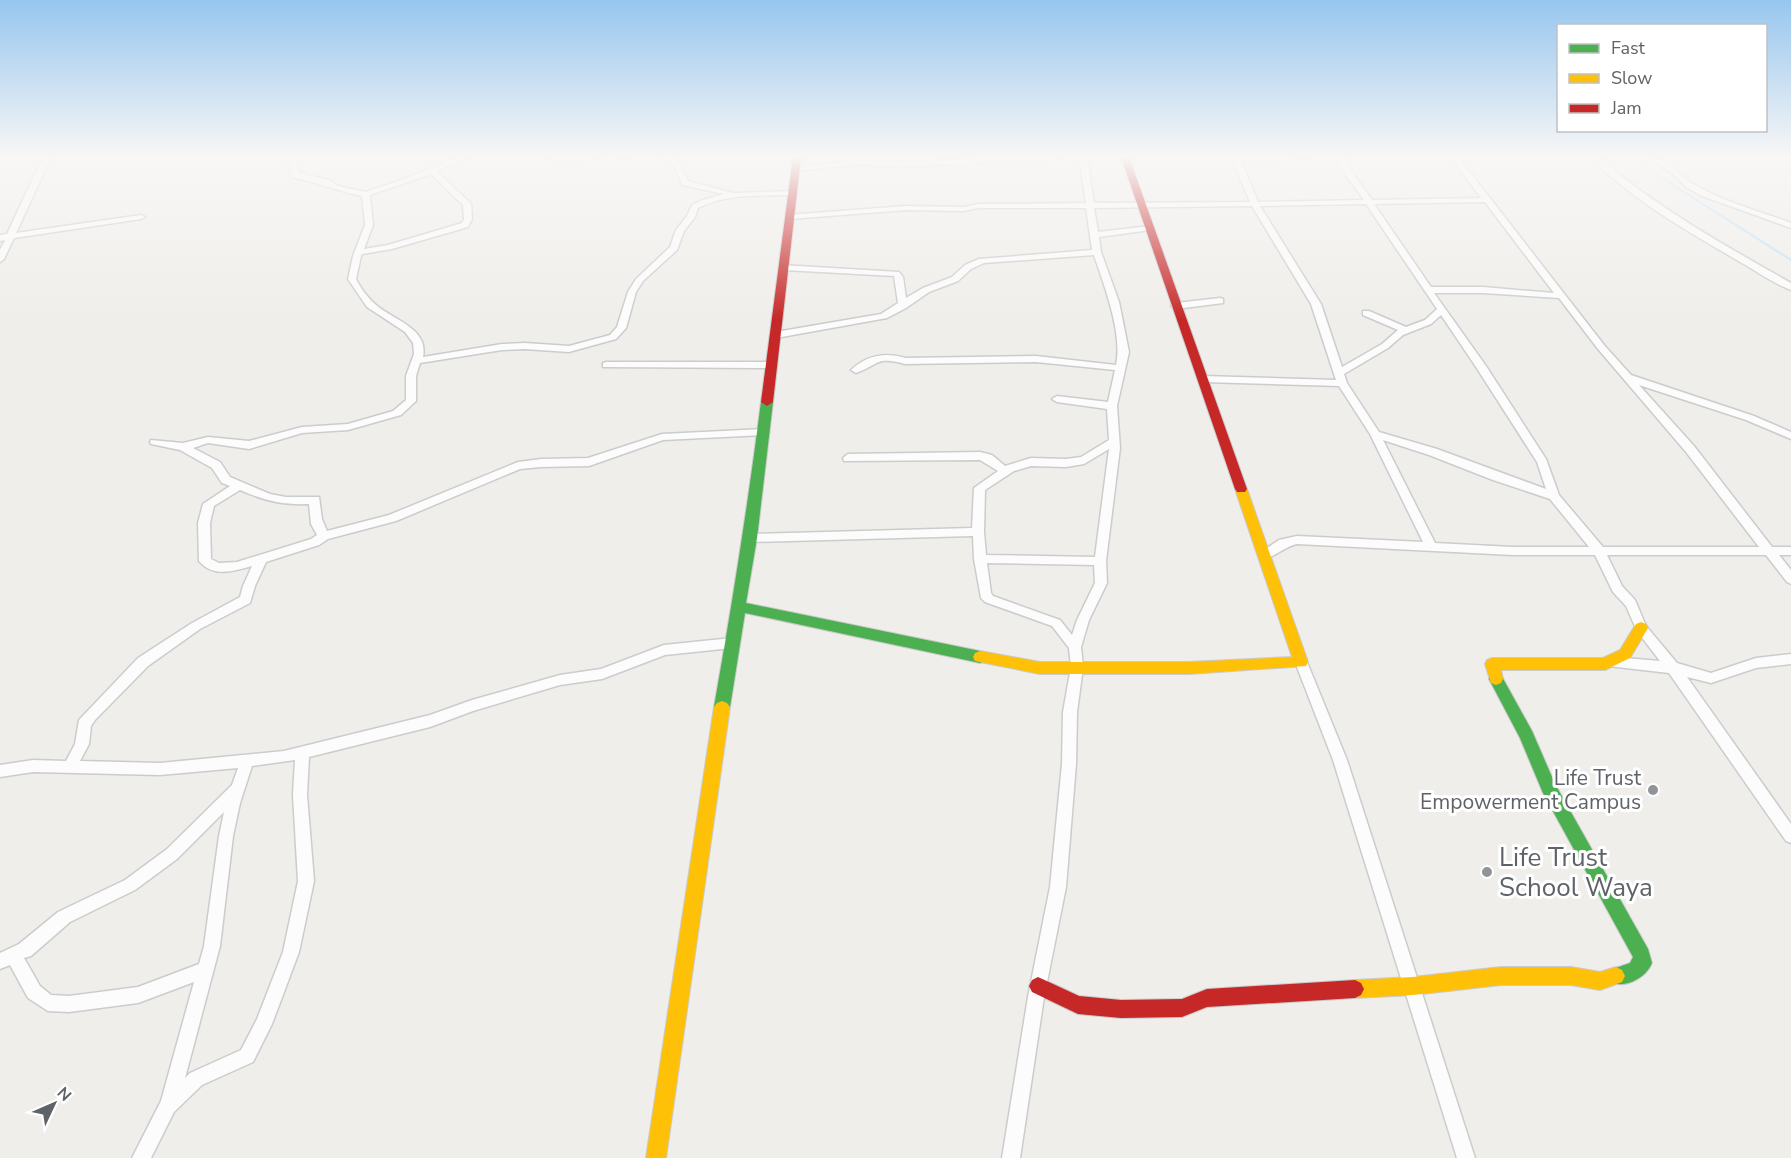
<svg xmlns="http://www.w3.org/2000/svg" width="1791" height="1158" viewBox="0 0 1791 1158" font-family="'Nunito Sans',sans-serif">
<rect width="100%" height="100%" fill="#efeeea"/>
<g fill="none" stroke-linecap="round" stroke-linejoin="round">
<path stroke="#bfe0f9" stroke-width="2" d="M 1629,157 L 1791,260"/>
<defs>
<path id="street" d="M 43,157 L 51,157 L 16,233 L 141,215 L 145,217 L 141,219 L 14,238 L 4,259 L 0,262 L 0,250 L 5,240 L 0,241 L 0,235 L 7,234 Z
M 287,157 L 295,157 L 299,173 L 329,180 L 338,186 L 366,192 L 407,178 L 457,157 L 468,157 L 437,171 L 471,204 L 472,219 L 468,227 L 392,249 L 362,254 L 361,256 L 356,279 C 361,289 368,298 376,305 C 393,320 429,328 423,357 L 502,344 L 525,343 L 569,346 L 610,335 L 617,327 L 628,292 L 636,279 L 670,247 L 676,230 L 687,216 L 692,205 L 703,200 L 724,194 L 682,185 L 675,167 L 657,157 C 677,157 681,164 688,181 L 733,193 L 792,191 L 796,193 L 792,195 C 760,196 728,193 698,208 L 695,217 L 684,231 L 677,250 L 643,281 L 636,292 L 626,328 L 616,339 L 569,352 L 525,349 L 502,350 L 420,363 L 416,376 L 416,401 L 401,415 L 348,430 L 302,433 L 249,449 L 208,443 L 193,448 L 220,462 L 230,477 L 270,494 L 286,497 L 319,497 L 322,519 L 327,531 L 389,515 L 518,462 L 541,459 L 588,458 L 662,434 L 764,429 L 769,432 L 764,435 L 663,440 L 589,466 L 541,467 L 520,469 L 396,521 L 328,539 L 319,545 L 266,562 L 255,586 L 250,603 L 200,629 L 148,666 L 95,720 L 91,726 L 89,744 L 80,761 L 160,763 L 284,751 L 430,715 L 472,700 L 560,675 L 601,669 L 664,645 L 732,638 L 736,639 L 738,643 L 736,647 L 732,648 L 665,655 L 602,679 L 560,685 L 473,711 L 430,727 L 309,757 L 307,795 L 314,881 L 299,952 L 272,1024 L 253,1062 L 202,1085 L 174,1112 L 151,1158 L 132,1158 L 161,1101 L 194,982 L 138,1003 L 69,1012 L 48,1011 L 28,998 L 10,965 L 0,969 L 0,953 L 19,944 L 58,912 L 125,880 L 167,849 L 232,785 L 238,768 L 160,775 L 33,772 L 0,777 L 0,765 L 33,760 L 66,761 L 75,744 L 79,720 L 138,658 L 192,623 L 240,597 L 243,586 L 252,566 C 234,571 213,578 199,561 L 198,523 L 203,504 L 230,486 L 222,483 L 212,468 L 180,450 L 151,444 L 150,442 L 151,440 L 183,443 L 208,437 L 249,441 L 302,427 L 348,424 L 393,411 L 406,400 L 406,376 L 414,354 L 413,343 L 405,332 L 367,307 L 348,279 L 353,256 L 365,225 L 362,196 C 338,191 316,182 292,177 ZM 431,174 L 463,205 L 464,219 L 462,223 L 388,245 L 364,249 L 373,225 L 370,195 ZM 240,490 C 266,501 281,505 309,504 L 311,524 L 317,535 L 311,539 L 237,562 L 219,563 L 211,559 L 210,523 L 214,506 ZM 295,760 L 293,795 L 298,881 L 283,952 L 257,1019 L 241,1050 L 190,1073 L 185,1078 L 220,946 L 233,836 L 240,803 L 252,766 ZM 224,812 L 219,836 L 204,946 L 199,964 L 138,987 L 69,996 L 51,995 L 40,986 L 24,958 L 31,956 L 70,922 L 135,890 L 177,859 Z
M 547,157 L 606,157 L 562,163 Z
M 610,157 L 633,157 L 630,159 Z
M 1002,157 L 1062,157 L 1059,159 L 915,166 L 853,165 L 796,171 L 792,169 L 796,167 L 853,161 L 915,162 Z
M 1079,157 L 1087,157 L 1094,203 L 1250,202 L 1231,157 L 1307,157 L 1304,159 L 1241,161 L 1258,202 L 1364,200 L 1342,170 L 1336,157 L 1344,157 L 1350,169 L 1372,200 L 1481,198 L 1451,157 L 1458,157 L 1604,345 L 1631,375 L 1754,416 L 1791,432 L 1791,439 L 1746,420 L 1639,385 L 1694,446 L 1772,547 L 1791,547 L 1791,555 L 1779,555 L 1791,570 L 1791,584 L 1787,582 L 1766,555 L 1607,555 L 1622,586 L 1635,600 L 1646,626 L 1677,663 L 1711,673 L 1756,658 L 1791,654 L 1791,664 L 1756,668 L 1711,683 L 1687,677 L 1791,824 L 1791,843 L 1786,841 L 1669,673 L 1608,666 L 1607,662 L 1608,658 L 1613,657 L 1660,661 L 1637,631 L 1626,606 L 1613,592 L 1595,555 L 1512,555 L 1297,544 C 1283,547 1272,560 1261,558 L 1259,555 L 1261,552 L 1279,540 L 1297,536 L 1423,542 L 1370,434 L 1339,386 L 1203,382 L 1198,379 L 1203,376 L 1336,380 L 1311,304 L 1252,206 L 1094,208 L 1098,232 L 1150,226 L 1154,228 L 1150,230 L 1099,237 L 1101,252 L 1119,302 L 1129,352 L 1117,406 L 1120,448 L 1106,561 L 1107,583 L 1089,620 L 1081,647 L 1083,667 L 1077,712 L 1076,764 L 1066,887 L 1044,997 L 1020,1158 L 1002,1158 L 1028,997 L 1050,887 L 1062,764 L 1063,712 L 1071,667 L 1069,648 L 1052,626 L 985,602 L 981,598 L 974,559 L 973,536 L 750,542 L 744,538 L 750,534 L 972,528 L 974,488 L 998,471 L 980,460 L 844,461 L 843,458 L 848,454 L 980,452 L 992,455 L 1005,466 L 1031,458 L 1066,459 L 1081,457 L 1109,440 L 1107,409 L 1057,402 L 1052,399 L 1057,396 L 1108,402 L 1115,370 L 1036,362 L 905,364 C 876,356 880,364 856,373 L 851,370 C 867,355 885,352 906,358 L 1036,356 L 1116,365 C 1123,334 1104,285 1094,255 L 984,263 L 971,269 L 958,281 L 929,292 L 906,308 L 887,318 L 776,338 L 771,335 L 776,332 L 881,314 L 898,303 L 894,276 L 784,270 L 781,269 L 781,265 L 899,272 L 903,277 L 906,298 L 923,288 L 952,277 L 965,265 L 979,259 L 1092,250 L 1086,208 L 978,208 L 964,211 L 906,210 L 790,219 L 786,217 L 787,215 L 906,206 L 964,207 L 978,204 L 1086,203 ZM 1485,202 L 1554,293 L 1483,287 L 1431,287 L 1374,204 ZM 1366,204 L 1437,309 L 1425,320 L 1406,327 L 1369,311 L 1363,311 L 1363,315 L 1398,330 L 1382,344 L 1342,367 L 1321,304 L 1260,206 ZM 1434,293 L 1483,293 L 1559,298 L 1598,349 L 1686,452 L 1759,547 L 1603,547 L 1559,495 L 1546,459 L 1486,366 ZM 1441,315 L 1476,367 L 1537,462 L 1546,489 L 1437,449 L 1379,432 L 1347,383 L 1344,374 L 1388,348 L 1403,335 L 1431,324 ZM 1383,440 L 1429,455 L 1493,480 L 1550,499 L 1589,547 L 1512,547 L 1435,543 ZM 1109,449 L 1095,557 L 986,555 L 984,532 L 985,490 L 1014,471 L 1031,466 L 1066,467 L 1084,464 ZM 987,563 L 1094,565 L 1095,583 L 1077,620 L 1072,635 L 1060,620 L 993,596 L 991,593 Z
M 1590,157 L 1598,157 C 1657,208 1724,245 1791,283 L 1791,290 C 1774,284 1758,272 1742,263 C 1689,232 1633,201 1590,157 Z
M 1649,157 C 1670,157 1679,176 1695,185 C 1724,202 1759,211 1791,223 L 1791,228 L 1702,196 L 1686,187 L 1673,174 Z
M 1220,298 L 1223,299 L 1223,303 L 1176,309 L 1171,306 L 1176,303 Z
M 606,362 L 772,362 L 777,365 L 772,368 L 603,367 L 603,363 Z
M 1301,657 L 1306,658 L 1307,662 L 1347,760 L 1475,1158 L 1457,1158 L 1333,760 L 1295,662 L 1296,658 Z"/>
<path id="fast" d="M 767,398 L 773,402 L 757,538 L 746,603 L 980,651 L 985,653 L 987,657 L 985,661 L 980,663 L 745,613 L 730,707 L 727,711 L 722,713 L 717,711 L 714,707 C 732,605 748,505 761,402 Z
M 1496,673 L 1501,675 L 1532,731 L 1555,784 L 1648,949 L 1652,963 C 1646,978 1625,989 1610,982 L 1607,976 L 1610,970 L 1630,963 L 1633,957 L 1543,793 L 1520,738 L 1489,679 L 1491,675 Z"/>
<path id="slow" d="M 1241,485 L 1247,489 L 1308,662 L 1306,666 L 1189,674 L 1040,674 L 975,661 L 973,657 L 975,653 L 980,651 L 1040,662 L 1189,662 L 1292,657 L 1235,489 Z
M 1641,622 L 1646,624 L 1648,628 L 1630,658 L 1605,670 L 1501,670 L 1503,679 L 1501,683 L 1496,685 L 1491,683 L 1485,664 L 1487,660 L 1492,658 L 1603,658 L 1620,650 L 1636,624 Z
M 722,701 L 727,703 L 730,707 L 666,1158 L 646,1158 L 714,707 L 717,703 Z
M 1501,967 L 1571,967 L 1600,972 L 1616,967 L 1622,970 L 1625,976 L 1622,982 L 1600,990 L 1571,985 L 1501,985 L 1413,995 L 1355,998 L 1349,995 L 1346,989 L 1349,983 L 1355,980 L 1413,977 Z"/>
<path id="jam" d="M 793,157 L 801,157 L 773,402 L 767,406 L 761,402 Z
M 1121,157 L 1129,157 L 1247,489 L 1245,492 L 1237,492 L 1235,489 Z
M 1038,977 L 1079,996 L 1121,1000 L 1182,999 L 1207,989 L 1355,980 L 1361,983 L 1364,989 L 1361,995 L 1355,998 L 1207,1007 L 1182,1017 L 1121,1018 L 1078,1014 L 1032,992 L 1029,986 L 1032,980 Z"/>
</defs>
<use href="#street" stroke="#cbcccc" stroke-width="3"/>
<use href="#fast" stroke="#cacacb" stroke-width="2"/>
<use href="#slow" stroke="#cacacb" stroke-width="2"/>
<use href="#jam" stroke="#cacacb" stroke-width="2"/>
<use href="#street" fill="#fdfcfc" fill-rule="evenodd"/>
<use href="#fast" fill="#4caf50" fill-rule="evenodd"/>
<use href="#slow" fill="#ffc107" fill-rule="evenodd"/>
<use href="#jam" fill="#c62828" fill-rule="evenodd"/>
</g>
<linearGradient id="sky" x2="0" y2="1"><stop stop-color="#97c6ef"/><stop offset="0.49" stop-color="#f8f7f6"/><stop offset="1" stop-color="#f8f7f6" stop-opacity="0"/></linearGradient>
<rect width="1791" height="320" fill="url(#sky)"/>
<g fill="#919496" stroke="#fff" stroke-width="2">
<circle cx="1653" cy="790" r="6"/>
<circle cx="1487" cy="872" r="6"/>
</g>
<g text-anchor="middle" stroke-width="6" stroke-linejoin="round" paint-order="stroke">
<g font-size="21" fill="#5f6368" stroke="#fff" text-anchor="end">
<text x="1641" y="785">Life Trust<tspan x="1641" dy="24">Empowerment Campus</tspan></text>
</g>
<g font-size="26" fill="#5f6368" stroke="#fff" text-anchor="start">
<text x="1499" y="866">Life Trust<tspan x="1499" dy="30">School Waya</tspan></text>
</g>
</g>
<rect x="1557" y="24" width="210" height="108" fill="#ffffff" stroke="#bfc1c3" stroke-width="1.5"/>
<rect x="1569" y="44" width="30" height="9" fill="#4caf50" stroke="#bfc1c3" stroke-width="1.5"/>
<text x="1611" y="54" font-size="18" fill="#5f6368">Fast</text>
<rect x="1569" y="74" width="30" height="9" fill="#ffc107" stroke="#bfc1c3" stroke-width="1.5"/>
<text x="1611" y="84" font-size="18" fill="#5f6368">Slow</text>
<rect x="1569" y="104" width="30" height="9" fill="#c62828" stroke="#bfc1c3" stroke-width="1.5"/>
<text x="1611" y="114" font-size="18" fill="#5f6368">Jam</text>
<g transform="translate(54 1104) rotate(46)" stroke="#ffffff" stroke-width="4.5" paint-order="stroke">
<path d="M0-4.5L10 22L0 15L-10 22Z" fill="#5f6368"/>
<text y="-9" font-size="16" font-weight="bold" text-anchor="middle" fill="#5f6368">N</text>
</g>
</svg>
